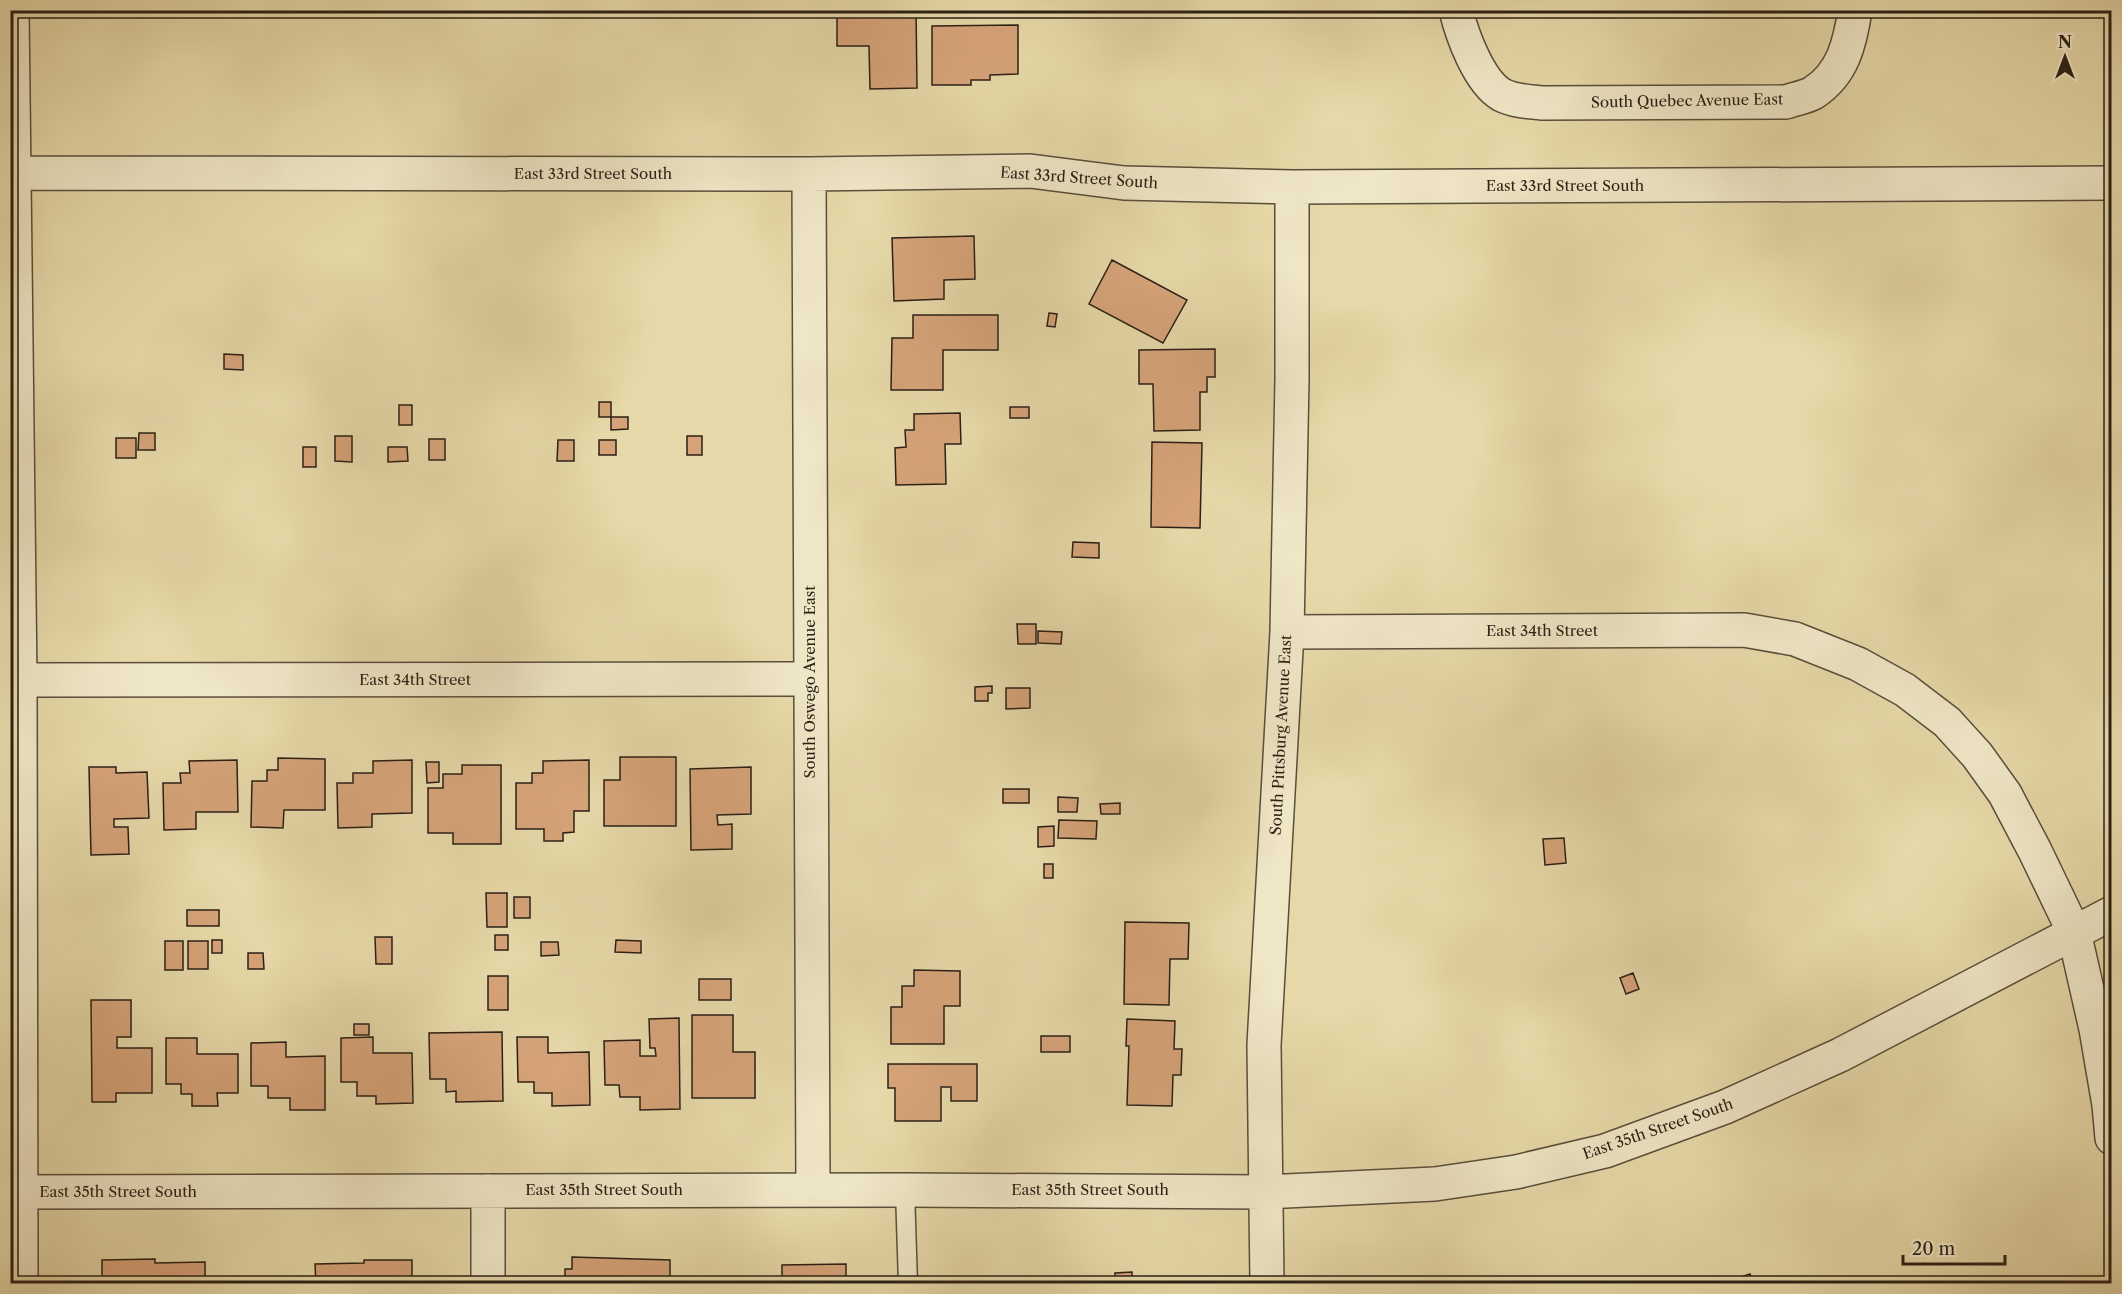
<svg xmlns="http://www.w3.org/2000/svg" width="2122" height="1294" viewBox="0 0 2122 1294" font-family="'Libre Caslon Text',serif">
<rect width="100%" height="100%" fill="#e6d8a8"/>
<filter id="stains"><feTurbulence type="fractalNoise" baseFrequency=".00333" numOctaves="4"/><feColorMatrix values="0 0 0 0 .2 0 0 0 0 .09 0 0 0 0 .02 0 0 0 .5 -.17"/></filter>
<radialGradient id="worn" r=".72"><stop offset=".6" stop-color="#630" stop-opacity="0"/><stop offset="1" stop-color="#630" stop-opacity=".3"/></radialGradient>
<path fill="#d6a379" stroke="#2b2016" stroke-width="1.5" d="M 837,10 L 916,10 L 917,88 L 870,89 L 869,46 L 837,46 Z
M 1018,25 L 1018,74 L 990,75 L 990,80 L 971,80 L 971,85 L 932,85 L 932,26 Z
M 974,236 L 975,279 L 944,280 L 944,299 L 894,301 L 892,238 Z
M 1112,260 L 1187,300 L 1163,343 L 1089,304 Z
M 1049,313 L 1057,314 L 1055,327 L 1047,326 Z
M 913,315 L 998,315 L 998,350 L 943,350 L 943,390 L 891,390 L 892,338 L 913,338 Z
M 1215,349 L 1215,377 L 1207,377 L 1207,392 L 1200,392 L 1200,430 L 1154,431 L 1153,384 L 1139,384 L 1139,350 Z
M 224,354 L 243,355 L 243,370 L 224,369 Z
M 599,402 L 611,402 L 611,417 L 599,417 Z
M 399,405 L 412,405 L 412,425 L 399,425 Z
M 1010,407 L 1029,407 L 1029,418 L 1010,418 Z
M 960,413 L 961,444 L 945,444 L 946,484 L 896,485 L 895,448 L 906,447 L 905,430 L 914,430 L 914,414 Z
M 611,417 L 628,417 L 628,429 L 611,430 Z
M 139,433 L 155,433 L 155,450 L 138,450 Z
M 335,436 L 352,436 L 352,462 L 335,461 Z
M 687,436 L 702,436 L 702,455 L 687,455 Z
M 116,438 L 136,438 L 136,458 L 116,458 Z
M 429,439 L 445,439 L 445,460 L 429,460 Z
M 558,440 L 574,440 L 574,461 L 557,461 Z
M 599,440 L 616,440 L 616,455 L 599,455 Z
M 1152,442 L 1202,443 L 1200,528 L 1151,527 Z
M 303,447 L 316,447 L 316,467 L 303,467 Z
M 388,447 L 407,447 L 408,461 L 388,462 Z
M 1073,542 L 1099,543 L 1099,558 L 1072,557 Z
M 1017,624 L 1036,624 L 1036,644 L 1018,644 Z
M 1038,631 L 1062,632 L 1061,644 L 1038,643 Z
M 992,686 L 992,693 L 988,693 L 988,701 L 975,701 L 975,687 Z
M 1006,688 L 1030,688 L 1030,708 L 1006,709 Z
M 620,757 L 676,757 L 676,826 L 604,826 L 604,780 L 620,780 Z
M 278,758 L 325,759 L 325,810 L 284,810 L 283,828 L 251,827 L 252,781 L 267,781 L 267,770 L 278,770 Z
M 237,760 L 238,812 L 196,812 L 196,829 L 164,830 L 163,783 L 181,783 L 180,773 L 190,773 L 189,761 Z
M 412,760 L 412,813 L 372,814 L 372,827 L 338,828 L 337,783 L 353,783 L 353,773 L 373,773 L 373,761 Z
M 589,760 L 589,811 L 574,811 L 574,832 L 563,833 L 563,841 L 544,841 L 544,829 L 516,829 L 516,783 L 532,783 L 532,773 L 543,773 L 543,761 Z
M 426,762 L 439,762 L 439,782 L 427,783 Z
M 462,765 L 501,765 L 501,844 L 453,844 L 453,833 L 428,833 L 428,788 L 443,788 L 443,774 L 462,774 Z
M 89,767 L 116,767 L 116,773 L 147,772 L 149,818 L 114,819 L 114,827 L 128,827 L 129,854 L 91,855 Z
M 751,767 L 751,814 L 717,815 L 718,825 L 732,824 L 732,849 L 691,850 L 690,769 Z
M 1003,789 L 1029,789 L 1029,803 L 1003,803 Z
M 1058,797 L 1078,798 L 1077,812 L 1058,812 Z
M 1120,803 L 1120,814 L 1101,814 L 1100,804 Z
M 1059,820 L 1097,821 L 1096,839 L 1058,838 Z
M 1054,826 L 1054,846 L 1038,847 L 1038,827 Z
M 1564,838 L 1566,863 L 1545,865 L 1543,839 Z
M 1044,864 L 1053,864 L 1053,878 L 1044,878 Z
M 486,893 L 507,893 L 507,927 L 487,927 Z
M 514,897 L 530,897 L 530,918 L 514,918 Z
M 187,910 L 219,910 L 219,926 L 187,926 Z
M 1125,922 L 1189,923 L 1188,959 L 1170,959 L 1169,1005 L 1124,1004 Z
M 495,935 L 508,935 L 508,950 L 495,950 Z
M 375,937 L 392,937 L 392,964 L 376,964 Z
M 212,940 L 222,940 L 222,953 L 212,953 Z
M 616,940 L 641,941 L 641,953 L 615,952 Z
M 165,941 L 183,941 L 183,970 L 165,970 Z
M 188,941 L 208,941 L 208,969 L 188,969 Z
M 541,942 L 558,942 L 559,955 L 541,956 Z
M 248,953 L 263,953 L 264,969 L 248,969 Z
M 914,970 L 960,971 L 960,1006 L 944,1006 L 944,1044 L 891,1044 L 891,1007 L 902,1007 L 902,986 L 914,986 Z
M 1633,973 L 1639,989 L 1626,994 L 1620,978 Z
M 488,976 L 508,976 L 508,1010 L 488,1010 Z
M 699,979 L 731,979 L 731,1000 L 699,1000 Z
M 91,1000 L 131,1000 L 131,1037 L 117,1037 L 117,1048 L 152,1048 L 152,1093 L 116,1093 L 116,1102 L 92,1102 Z
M 692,1015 L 733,1015 L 733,1052 L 755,1052 L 755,1098 L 692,1098 Z
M 679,1018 L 680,1109 L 640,1110 L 640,1097 L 620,1097 L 619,1085 L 605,1085 L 604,1041 L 640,1040 L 640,1056 L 656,1056 L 655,1048 L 650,1048 L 649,1019 Z
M 1127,1019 L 1175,1021 L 1174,1049 L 1182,1049 L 1181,1075 L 1173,1075 L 1172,1106 L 1127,1105 L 1129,1046 L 1126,1046 Z
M 354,1024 L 369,1024 L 369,1035 L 354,1035 Z
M 502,1032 L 503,1101 L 456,1102 L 456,1091 L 446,1092 L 446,1079 L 430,1079 L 429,1033 Z
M 1041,1036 L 1070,1036 L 1070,1052 L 1041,1052 Z
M 373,1037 L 373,1053 L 412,1053 L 413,1103 L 376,1104 L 376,1096 L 357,1096 L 357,1082 L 341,1082 L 341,1038 Z
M 517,1037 L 548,1037 L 548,1053 L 589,1052 L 590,1105 L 552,1106 L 552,1093 L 534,1093 L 534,1082 L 518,1082 Z
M 166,1038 L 197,1038 L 197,1054 L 238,1054 L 238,1093 L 217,1093 L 218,1106 L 192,1106 L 192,1094 L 181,1094 L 181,1084 L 166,1084 Z
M 286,1042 L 286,1057 L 325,1056 L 325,1110 L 290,1110 L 290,1098 L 268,1098 L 268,1086 L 251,1086 L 251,1043 Z
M 888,1064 L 977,1064 L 977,1101 L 951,1101 L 951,1087 L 941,1087 L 941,1121 L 895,1121 L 895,1088 L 888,1088 Z
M 572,1257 L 670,1260 L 670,1284 L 565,1284 L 565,1269 L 572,1269 Z
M 155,1259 L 155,1263 L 205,1262 L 205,1284 L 102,1284 L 102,1260 Z
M 364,1260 L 412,1260 L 412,1284 L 316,1284 L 315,1264 L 364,1263 Z
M 846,1264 L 846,1284 L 782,1284 L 782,1265 Z
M 1132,1272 L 1132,1284 L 1115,1284 L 1115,1273 Z
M 1750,1274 L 1753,1284 L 1740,1284 L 1738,1278 Z"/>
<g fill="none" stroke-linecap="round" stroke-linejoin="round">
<defs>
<path id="service" d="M 905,1190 L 908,1284"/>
<path id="minor" d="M 12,10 L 20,680 L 21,1284
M 1456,10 C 1462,35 1479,82 1502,95 C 1514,101 1529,102 1543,103 L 1786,102 C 1794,99 1806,97 1813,93 C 1843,74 1850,43 1855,10
M 10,173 L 809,174 L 1030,171 L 1124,183 L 1292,187 L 2112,183
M 809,174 L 813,1190
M 1287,632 L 1744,630 L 1795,639 L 1858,664 L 1905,690 L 1947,722 L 1977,755 L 2005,794 L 2035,851 L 2074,932 L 2096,1029 L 2109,1105 L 2112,1138
M 20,680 L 810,679
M 488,1191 L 488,1284
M 10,1192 L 905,1190 L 1265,1192 L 1435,1184 L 1516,1172 L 1605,1151 L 1725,1107 L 1840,1055 L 2112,913
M 1267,1284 L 1264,1045 L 1287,632 L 1292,379 L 1292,187"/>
</defs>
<use href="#service" stroke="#5a4e3a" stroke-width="21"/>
<use href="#minor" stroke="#5a4e3a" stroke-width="36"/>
<use href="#service" stroke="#efe6c6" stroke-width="18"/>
<use href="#minor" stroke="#efe6c6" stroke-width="33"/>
</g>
<g text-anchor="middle" stroke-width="5" stroke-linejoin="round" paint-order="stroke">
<g font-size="15" fill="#2b2016" stroke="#efe6c6">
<text transform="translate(1687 101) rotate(-1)" y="5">South Quebec Avenue East</text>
<text x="593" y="179">East 33rd Street South</text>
<text transform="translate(1079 178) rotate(4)" y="5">East 33rd Street South</text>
<text x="1565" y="191">East 33rd Street South</text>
<text x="1542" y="636">East 34th Street</text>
<text x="415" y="685">East 34th Street</text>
<text transform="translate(810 682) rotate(-90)" y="5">South Oswego Avenue East</text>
<text transform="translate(1281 735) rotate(-87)" y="5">South Pittsburg Avenue East</text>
<text transform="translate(1658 1129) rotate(-19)" y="5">East 35th Street South</text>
<text x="604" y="1195">East 35th Street South</text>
<text x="1090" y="1195">East 35th Street South</text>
<text x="118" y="1197">East 35th Street South</text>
</g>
</g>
<rect width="2122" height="1294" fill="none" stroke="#e6d8a8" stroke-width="36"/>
<rect x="12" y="12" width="2098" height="1270" fill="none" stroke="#2b2016" stroke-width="3"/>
<rect x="18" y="18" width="2086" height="1258" fill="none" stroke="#2b2016" stroke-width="1.5"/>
<g transform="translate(2065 57)" stroke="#efe6c6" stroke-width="4.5" paint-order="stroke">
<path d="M0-4.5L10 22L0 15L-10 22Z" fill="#2b2016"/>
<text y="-9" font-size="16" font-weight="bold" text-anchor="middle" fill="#2b2016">N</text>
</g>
<path d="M1903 1255v9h102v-9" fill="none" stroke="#2b2016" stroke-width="3"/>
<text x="1912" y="1255" font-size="18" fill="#2b2016" stroke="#efe6c6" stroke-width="4.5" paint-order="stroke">20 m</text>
<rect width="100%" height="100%" filter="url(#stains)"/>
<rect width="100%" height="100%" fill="url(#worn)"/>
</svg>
